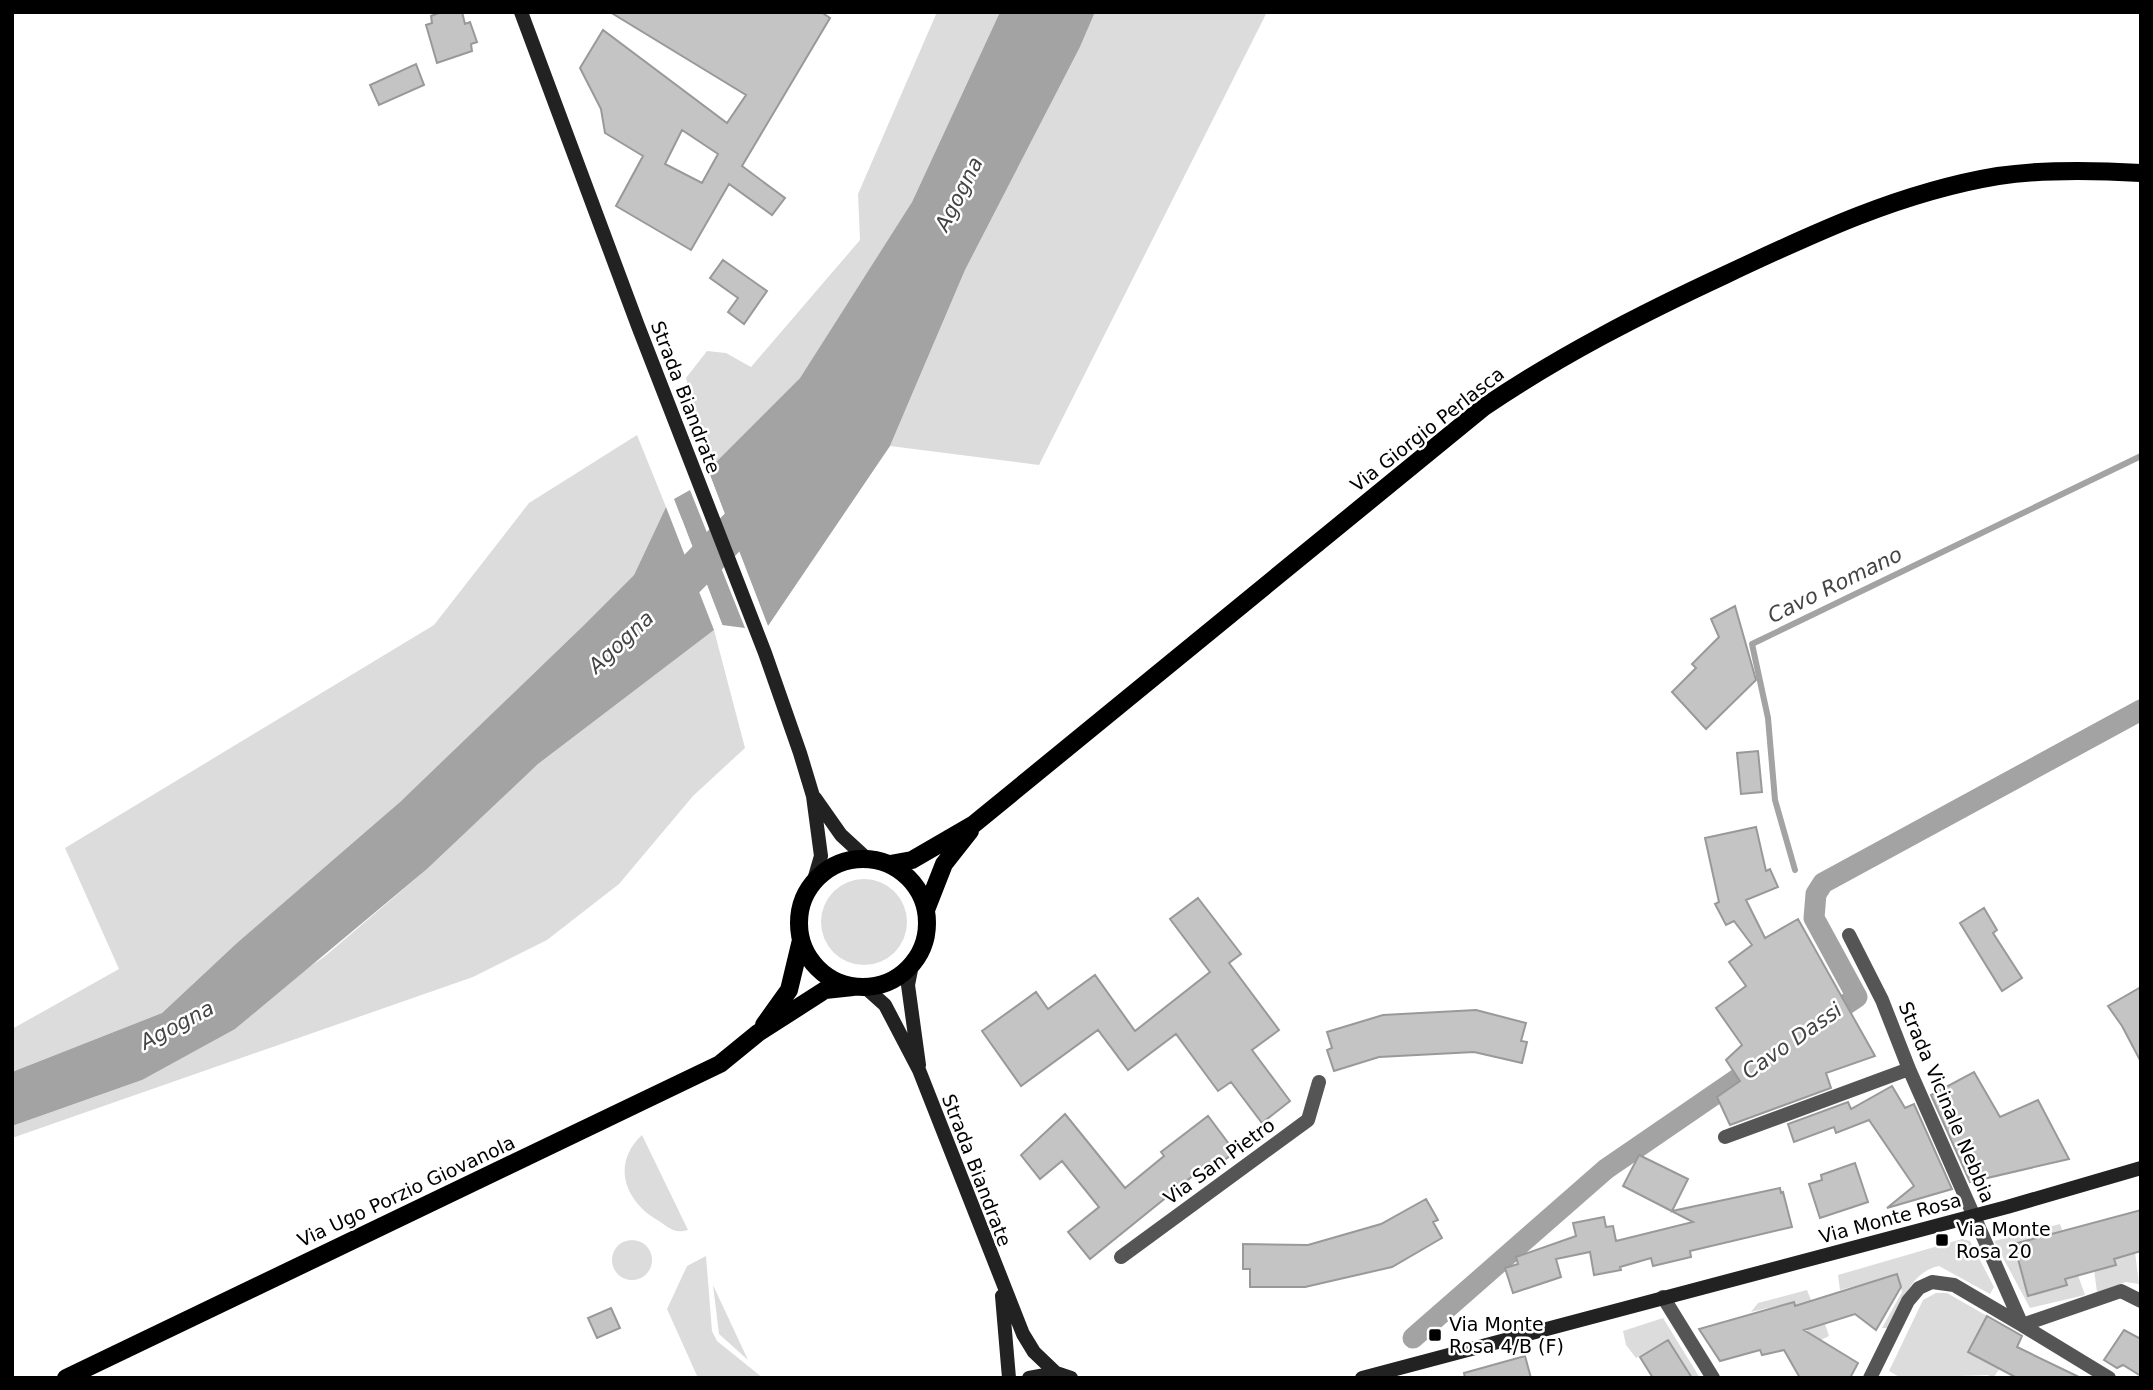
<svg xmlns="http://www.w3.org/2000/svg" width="2153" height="1390" viewBox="0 0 2153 1390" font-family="'DejaVu Sans',sans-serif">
<rect width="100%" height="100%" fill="#fff"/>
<path fill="#dcdcdc" d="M 937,12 L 1000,12 L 912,202 L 800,378 L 708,470 L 686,378 L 707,351 L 726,353 L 751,367 L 860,240 L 858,194 Z
M 1095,12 L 1267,12 L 1039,465 L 890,446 L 965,270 L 1080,47 Z
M 637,435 L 666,507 L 634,575 L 583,626 L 400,802 L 238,942 L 162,1013 L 12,1072 L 12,1029 L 119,969 L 65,848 L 434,625 L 529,503 Z
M 714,630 L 745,748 L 693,796 L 619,884 L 547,940 L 473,977 L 12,1138 L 12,1126 L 142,1080 L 324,957 L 427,869 L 538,764 Z
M821 922a43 43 0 1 1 86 0a43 43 0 1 1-86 0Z
M 642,1135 L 688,1230 C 672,1235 667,1225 654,1218 C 624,1198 612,1163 642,1135 Z
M 2060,1224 L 2085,1295 L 2030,1308 L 1994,1241 Z
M 2088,1225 L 2133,1236 L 2139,1284 L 2126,1282 L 2097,1292 Z
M 1962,1239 L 1970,1241 L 1994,1287 L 1990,1294 L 1939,1266 C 1910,1272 1902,1303 1889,1328 L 1882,1328 L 1902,1292 L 1897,1275 L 1840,1290 L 1838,1275 Z
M612 1260a20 20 0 1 1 40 0a20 20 0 1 1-40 0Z
M 706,1256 L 712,1331 L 717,1341 L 763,1378 L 698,1378 L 667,1309 L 687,1266 Z
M 713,1285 L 748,1360 L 719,1334 Z
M 1807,1290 L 1811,1300 L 1817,1300 L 1829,1336 L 1803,1349 L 1809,1337 L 1803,1311 L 1797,1312 L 1794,1302 L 1751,1312 L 1758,1303 Z
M 1936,1293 L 1947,1293 L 1987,1316 L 2003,1364 L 1993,1378 L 1988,1375 L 1901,1378 L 1889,1371 L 1923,1300 Z
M 1663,1318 L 1700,1378 L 1692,1378 L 1668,1340 L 1636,1358 L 1626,1345 L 1623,1331 Z"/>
<path fill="#a3a3a3" d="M 1000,12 L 1095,12 L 1080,47 L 965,270 L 890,446 L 768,626 L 708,470 L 800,378 L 912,202 Z
M 690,490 L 745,628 L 722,625 L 674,499 Z
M 666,507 L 714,630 L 538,764 L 427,869 L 235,1029 L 142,1080 L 12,1126 L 12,1072 L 162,1013 L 238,942 L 400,802 L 583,626 L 634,575 Z"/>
<path fill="#fff" d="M 708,470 L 740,555 L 769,629 L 764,627 L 706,473 Z
M 672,496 L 683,522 L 724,629 L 719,626 L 670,501 Z"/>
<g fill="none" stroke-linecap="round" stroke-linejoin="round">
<path stroke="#a3a3a3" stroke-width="6" d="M 1795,870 L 1775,800 L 1768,718 L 1752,644 L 2141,456"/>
<path stroke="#a3a3a3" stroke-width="21" d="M 1823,1020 L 1857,997 L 1814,918 L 1816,894 L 1823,883 L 2141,710
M 1413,1338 L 1606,1169 L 1762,1062"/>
<path stroke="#a3a3a3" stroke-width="37" d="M 657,609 L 768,496"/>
</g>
<path fill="#c4c4c4" stroke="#999" stroke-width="2" fill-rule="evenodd" d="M 441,12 L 462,12 L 465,24 L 470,22 L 477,42 L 471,44 L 472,51 L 437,63 L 426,25 L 432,23 L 431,16 Z
M 610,12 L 821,12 L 830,18 L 742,166 L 785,198 L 772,215 L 729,184 L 691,250 L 616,206 L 643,156 L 605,133 L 601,109 L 580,68 L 603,30 L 727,123 L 746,95 ZM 682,130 L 718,154 L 702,183 L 665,164 Z
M 416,64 L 424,85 L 379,105 L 370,85 Z
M 723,260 L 767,291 L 744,324 L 728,312 L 738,298 L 710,278 Z
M 1735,606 L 1756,680 L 1706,729 L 1672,692 L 1696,668 L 1692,664 L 1719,637 L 1711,619 Z
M 1758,751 L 1762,792 L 1741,794 L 1737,753 Z
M 1756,827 L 1766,871 L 1770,869 L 1778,887 L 1746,900 L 1765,938 L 1798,919 L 1875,1056 L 1826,1073 L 1831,1088 L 1730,1125 L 1717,1097 L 1740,1081 L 1726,1060 L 1742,1045 L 1716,1008 L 1746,986 L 1729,962 L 1752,945 L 1734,921 L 1726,925 L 1715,904 L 1719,902 L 1705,838 Z
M 1198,898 L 1241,954 L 1229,963 L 1279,1030 L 1252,1050 L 1290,1101 L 1262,1123 L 1231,1082 L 1218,1091 L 1176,1034 L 1128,1070 L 1098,1030 L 1021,1086 L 982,1031 L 1036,992 L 1048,1009 L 1095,975 L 1135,1031 L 1210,972 L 1170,919 Z
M 1984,908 L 1997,930 L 1993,933 L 2022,978 L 2002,991 L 1960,923 Z
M 2141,987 L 2141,1062 L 2122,1026 L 2108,1006 Z
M 1476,1010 L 1526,1023 L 1521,1041 L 1527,1042 L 1522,1063 L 1474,1052 L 1379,1057 L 1334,1071 L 1327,1050 L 1332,1048 L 1327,1032 L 1383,1015 Z
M 1974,1072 L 2000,1117 L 2038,1100 L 2069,1159 L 1970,1182 L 1931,1095 Z
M 1892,1086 L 1905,1108 L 1914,1104 L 1952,1189 L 1887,1208 L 1914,1186 L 1869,1120 L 1836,1133 L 1834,1127 L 1794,1142 L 1788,1124 L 1848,1102 L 1851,1109 Z
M 1065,1114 L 1125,1188 L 1164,1156 L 1161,1152 L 1208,1116 L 1235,1152 L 1198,1180 L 1194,1175 L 1090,1259 L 1068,1232 L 1099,1207 L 1062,1161 L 1040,1179 L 1021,1155 Z
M 1639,1155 L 1688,1179 L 1672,1211 L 1780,1188 L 1781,1193 L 1783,1192 L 1792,1227 L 1690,1251 L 1691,1257 L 1653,1266 L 1651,1258 L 1620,1267 L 1621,1270 L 1594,1275 L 1590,1252 L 1556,1259 L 1561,1277 L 1513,1293 L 1505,1268 L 1518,1264 L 1516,1257 L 1576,1236 L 1573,1223 L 1604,1217 L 1606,1227 L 1613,1226 L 1616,1241 L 1693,1222 L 1623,1186 Z
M 1855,1163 L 1868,1202 L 1820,1218 L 1809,1184 L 1822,1180 L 1821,1175 Z
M 1426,1199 L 1438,1220 L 1433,1222 L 1442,1238 L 1392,1267 L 1305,1287 L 1250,1287 L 1250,1269 L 1243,1269 L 1243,1244 L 1308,1245 L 1381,1224 Z
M 2141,1210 L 2141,1251 L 2114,1259 L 2116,1265 L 2065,1279 L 2067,1285 L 2028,1296 L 2014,1244 Z
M 1897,1274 L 1901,1287 L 1876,1330 L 1855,1314 L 1804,1330 L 1858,1363 L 1850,1378 L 1800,1378 L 1784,1350 L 1762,1355 L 1760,1350 L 1720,1361 L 1699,1329 L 1794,1302 L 1795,1306 Z
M 611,1308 L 620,1328 L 597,1338 L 588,1318 Z
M 1987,1316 L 2022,1336 L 2017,1347 L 2081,1378 L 2017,1378 L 1968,1352 Z
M 2124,1330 L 2141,1339 L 2141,1376 L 2123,1365 L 2117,1368 L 2104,1360 Z
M 1668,1340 L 1692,1378 L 1653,1378 L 1640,1357 Z
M 1525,1356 L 1531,1378 L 1465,1378 L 1464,1373 Z"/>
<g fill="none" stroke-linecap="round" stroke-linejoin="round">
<path stroke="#555" stroke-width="14" d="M 1849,935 L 1882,1000 L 1909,1069 L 2022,1325 L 2109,1378
M 1725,1137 L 1909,1069
M 1121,1257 L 1308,1120 L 1319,1082
M 1663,1297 L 1713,1378
M 1870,1378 L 1908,1301 L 1919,1288 L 1932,1282 L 1954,1285 L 2022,1325 L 2121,1291 L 2141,1301"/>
<path stroke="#222" stroke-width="14" d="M 521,12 L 638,326 L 765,653 L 800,753 L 813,796 L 821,856 L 814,880
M 815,798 L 841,835 L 866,858
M 912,965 L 908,985 L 919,1065
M 866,988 L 885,1005 L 919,1070 L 1023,1334 L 1034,1352 L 1056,1373
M 1002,1296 L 1009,1378
M 1029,1378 L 1056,1373 L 1071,1378
M 1362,1378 L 2007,1207 L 2141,1168"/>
<path stroke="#000" stroke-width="18" d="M799 923a64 64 0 1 1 128 0a64 64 0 1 1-128 0Z
M 890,864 L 912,860 L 974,824 L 1484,407 C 1561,355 1641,314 1725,275 C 1814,233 1901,192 1998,176 C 2045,169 2093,170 2141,173
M 926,910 L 944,864 L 970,831
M 764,1025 L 789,990 L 801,940
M 66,1378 L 720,1064 L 758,1033 L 825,990 L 853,987"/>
</g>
<g fill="#000" stroke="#fff" stroke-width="2.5">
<rect x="1935" y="1233" width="14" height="14" rx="3.5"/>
<rect x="1428" y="1328" width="14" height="14" rx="3.5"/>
</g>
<g text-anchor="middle" stroke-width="5" stroke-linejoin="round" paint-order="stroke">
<g font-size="19" fill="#000" stroke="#fff">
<text transform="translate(686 397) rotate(69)" y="7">Strada Biandrate</text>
<text transform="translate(1427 429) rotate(-38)" y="7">Via Giorgio Perlasca</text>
<text transform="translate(1947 1102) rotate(67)" y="7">Strada Vicinale Nebbia</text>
<text transform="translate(1219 1161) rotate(-36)" y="7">Via San Pietro</text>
<text transform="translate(977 1170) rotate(69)" y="7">Strada Biandrate</text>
<text transform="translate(406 1191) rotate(-25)" y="7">Via Ugo Porzio Giovanola</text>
<text transform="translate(1890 1218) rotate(-15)" y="7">Via Monte Rosa</text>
</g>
<g font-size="19" fill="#000" stroke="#fff" text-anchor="start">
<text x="1956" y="1236">Via Monte<tspan x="1956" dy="22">Rosa 20</tspan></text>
<text x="1449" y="1331">Via Monte<tspan x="1449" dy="22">Rosa 4/B (F)</tspan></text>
</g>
<g font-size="21" font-style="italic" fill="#444" stroke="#fff">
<text transform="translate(959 194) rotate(-63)" y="7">Agogna</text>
<text transform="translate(1835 585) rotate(-26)" y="7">Cavo Romano</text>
<text transform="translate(621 642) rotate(-43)" y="7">Agogna</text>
<text transform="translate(177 1025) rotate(-28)" y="7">Agogna</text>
<text transform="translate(1792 1041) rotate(-35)" y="7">Cavo Dassi</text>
</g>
</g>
<rect width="2153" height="1390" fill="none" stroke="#000000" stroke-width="28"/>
</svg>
